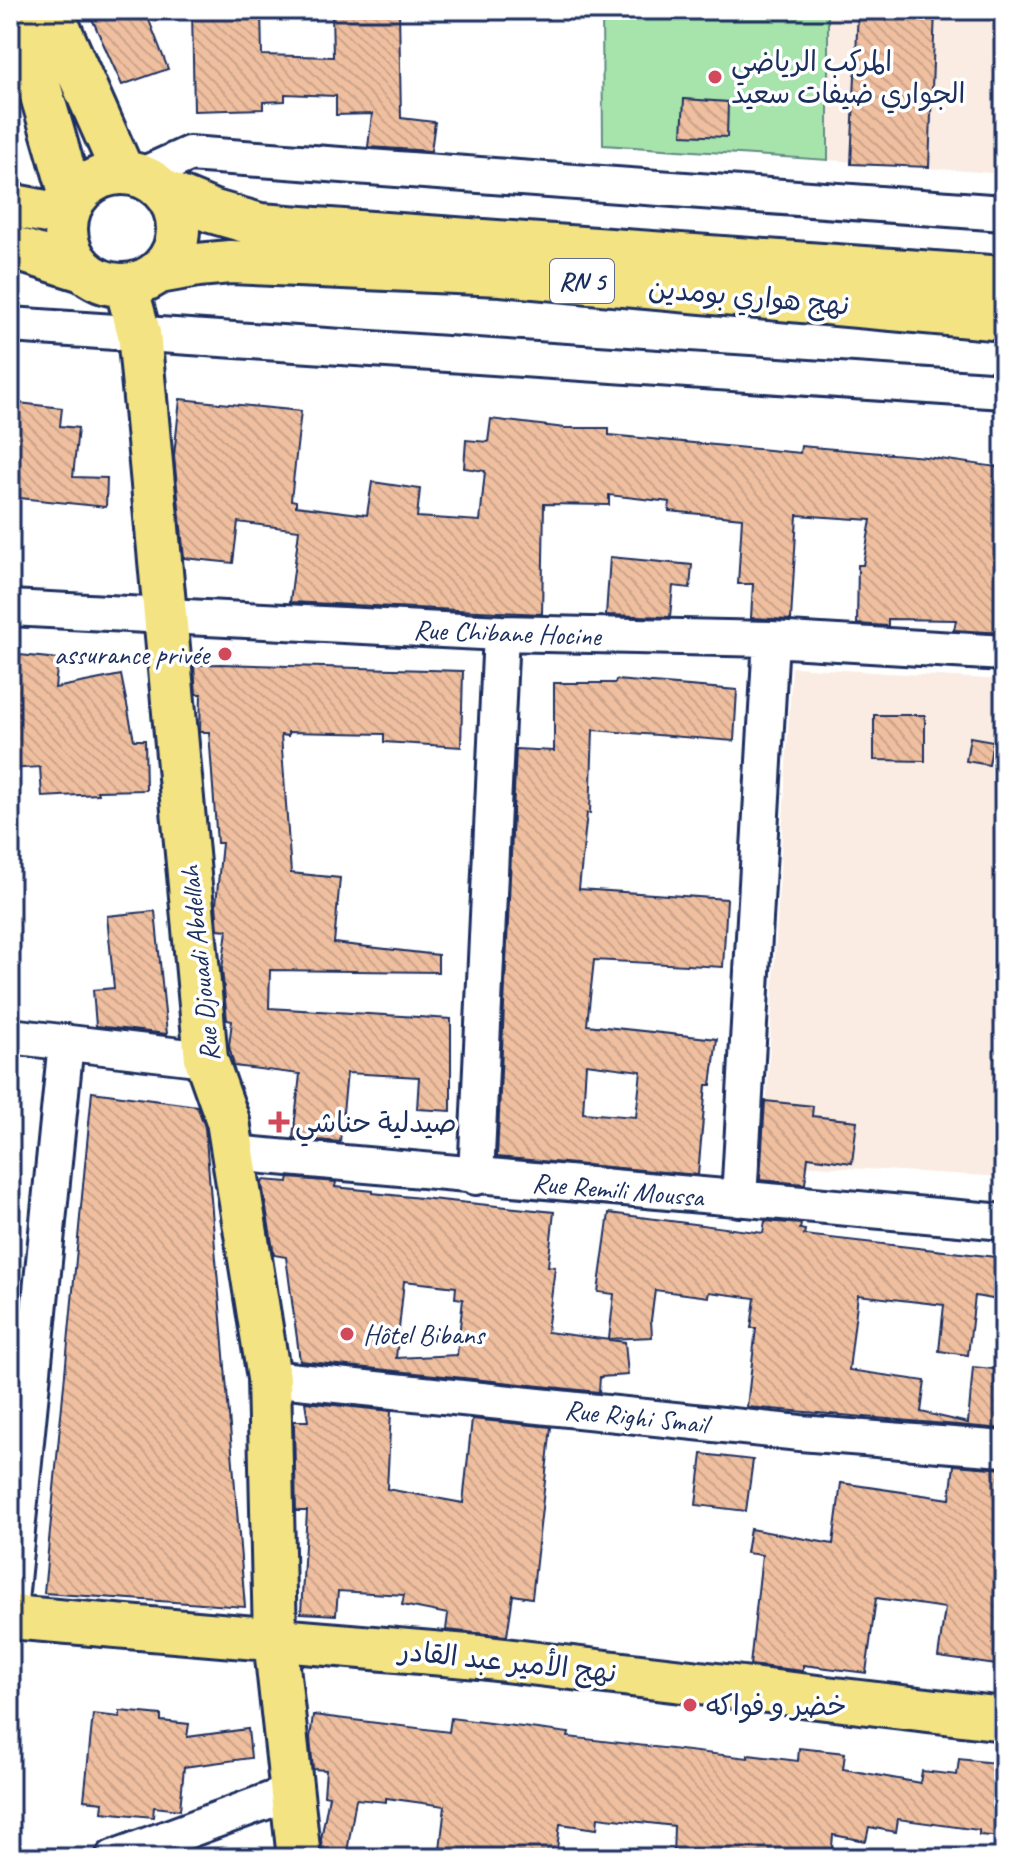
<svg xmlns="http://www.w3.org/2000/svg" width="1014" height="1868" viewBox="0 0 1014 1868" font-family="Caveat,'Playpen Sans Arabic',sans-serif">
<defs>
<pattern id="building-back-hatch" width="6" height="6" patternUnits="userSpaceOnUse" patternTransform="scale(2)"><rect width="6" height="6" fill="#efbf9f"/><path d="M-1 5l2 2M0 0l6 6M5-1l2 2" fill="none" stroke="#cca48b"/></pattern>
</defs>
<rect width="100%" height="100%" fill="#fff"/>
<filter id="ink" filterUnits="userSpaceOnUse"><feTurbulence type="fractalNoise" baseFrequency=".0125" numOctaves="2"/><feDisplacementMap in="SourceGraphic" scale="16" xChannelSelector="R" yChannelSelector="G"/><feConvolveMatrix kernelMatrix="1 2 1 2 8 2 1 2 1" color-interpolation-filters="sRGB"/></filter>
<g filter="url(#ink)">
<path fill="#faece2" d="M 828,10 L 1004,10 L 1004,174 L 828,160 Z
M 792,667 L 1004,680 L 1004,1177 L 763,1163 Z"/>
<path fill="#a7e4ab" stroke="#618a84" stroke-width="2" d="M 602,10 L 828,10 L 828,160 L 603,145 Z"/>
<path fill="url(#building-back-hatch)" stroke="#1b2f5e" stroke-width="2" fill-rule="evenodd" d="M 88,10 L 145,10 L 168,69 L 122,85 Z
M 192,10 L 261,10 L 262,55 L 333,57 L 332,10 L 399,10 L 401,118 L 435,122 L 431,151 L 368,147 L 372,114 L 336,115 L 336,96 L 285,94 L 285,101 L 263,102 L 263,109 L 194,111 Z
M 858,10 L 935,10 L 929,167 L 851,164 Z
M 684,99 L 728,102 L 727,137 L 682,135 Z
M 180,399 L 301,411 L 291,500 L 296,501 L 296,506 L 367,515 L 372,482 L 420,489 L 417,517 L 480,521 L 485,471 L 464,468 L 466,440 L 488,442 L 491,419 L 565,428 L 609,428 L 609,435 L 800,453 L 801,446 L 926,457 L 1004,468 L 1004,633 L 954,630 L 956,620 L 888,619 L 888,626 L 857,624 L 858,565 L 863,565 L 871,520 L 797,515 L 791,620 L 751,618 L 753,584 L 738,584 L 742,518 L 669,511 L 670,502 L 609,495 L 609,505 L 544,504 L 542,614 L 290,602 L 299,530 L 238,522 L 233,563 L 184,558 L 174,456 Z
M 10,402 L 62,408 L 60,426 L 78,428 L 73,477 L 107,478 L 106,507 L 10,497 Z
M 610,557 L 692,565 L 690,588 L 673,586 L 670,617 L 606,615 Z
M 10,654 L 58,659 L 55,688 L 121,675 L 134,740 L 145,740 L 146,790 L 97,791 L 98,794 L 42,797 L 40,767 L 10,769 Z
M 220,664 L 463,671 L 461,747 L 384,742 L 384,734 L 288,732 L 288,736 L 281,735 L 291,873 L 340,878 L 334,943 L 438,955 L 438,972 L 270,970 L 269,1008 L 451,1019 L 451,1111 L 417,1109 L 419,1077 L 347,1073 L 340,1142 L 293,1138 L 300,1074 L 234,1066 L 229,1046 L 232,1021 L 227,1020 L 222,969 L 227,930 L 218,929 L 216,904 L 222,843 L 217,843 L 209,732 L 200,732 L 201,694 L 196,694 L 194,665 Z
M 616,680 L 737,690 L 734,741 L 593,730 L 590,813 L 587,813 L 579,889 L 727,899 L 723,967 L 594,960 L 587,1025 L 717,1039 L 711,1085 L 706,1085 L 698,1175 L 497,1157 L 516,749 L 554,751 L 554,683 L 615,683 ZM 586,1064 L 641,1071 L 636,1117 L 583,1113 Z
M 874,715 L 925,715 L 925,761 L 874,760 Z
M 970,737 L 993,741 L 989,765 L 966,761 Z
M 155,911 L 167,1034 L 96,1026 L 93,990 L 114,988 L 107,916 Z
M 92,1092 L 197,1106 L 205,1127 L 245,1607 L 44,1593 Z
M 765,1101 L 813,1106 L 812,1116 L 857,1121 L 852,1163 L 808,1157 L 805,1184 L 760,1180 Z
M 289,1178 L 336,1182 L 335,1187 L 373,1191 L 373,1193 L 554,1212 L 548,1266 L 555,1267 L 547,1332 L 625,1342 L 628,1375 L 600,1377 L 599,1392 L 300,1361 L 286,1257 L 274,1255 L 262,1184 L 263,1180 L 288,1182 ZM 404,1281 L 456,1287 L 455,1298 L 463,1299 L 457,1355 L 396,1358 Z
M 609,1213 L 763,1233 L 765,1221 L 801,1224 L 800,1229 L 805,1230 L 804,1235 L 1004,1258 L 1004,1301 L 975,1296 L 968,1355 L 939,1351 L 944,1305 L 858,1295 L 849,1370 L 925,1381 L 921,1412 L 968,1423 L 973,1367 L 1004,1370 L 1004,1429 L 747,1407 L 756,1328 L 751,1328 L 755,1298 L 709,1292 L 708,1297 L 655,1290 L 651,1320 L 652,1337 L 609,1339 L 614,1294 L 598,1292 Z
M 305,1402 L 391,1411 L 387,1489 L 463,1503 L 472,1419 L 551,1427 L 532,1598 L 513,1595 L 507,1636 L 446,1630 L 448,1614 L 402,1605 L 404,1595 L 338,1591 L 336,1615 L 301,1613 L 307,1511 L 296,1511 L 294,1427 L 294,1421 L 308,1421 Z
M 702,1454 L 753,1460 L 746,1511 L 696,1505 Z
M 954,1465 L 1004,1469 L 1004,1666 L 938,1657 L 945,1608 L 876,1598 L 866,1673 L 803,1665 L 803,1671 L 750,1665 L 762,1555 L 746,1553 L 750,1529 L 833,1544 L 841,1483 L 950,1499 Z
M 120,1711 L 161,1715 L 161,1721 L 189,1724 L 187,1737 L 248,1729 L 251,1758 L 184,1767 L 180,1810 L 154,1807 L 153,1817 L 102,1812 L 103,1802 L 84,1800 L 93,1714 L 120,1717 Z
M 313,1715 L 449,1732 L 451,1718 L 569,1733 L 568,1737 L 748,1758 L 748,1755 L 798,1761 L 799,1748 L 845,1753 L 843,1769 L 920,1783 L 922,1771 L 957,1775 L 959,1759 L 1004,1764 L 1004,1837 L 979,1835 L 979,1830 L 898,1819 L 896,1832 L 869,1827 L 866,1841 L 833,1835 L 831,1858 L 673,1858 L 674,1826 L 598,1817 L 597,1829 L 560,1824 L 556,1858 L 439,1858 L 445,1806 L 386,1798 L 386,1802 L 356,1799 L 346,1858 L 323,1858 L 321,1839 L 329,1796 L 324,1795 L 326,1770 L 313,1769 L 310,1738 Z"/>
<g fill="none" stroke-linecap="round" stroke-linejoin="round">
<defs>
<path id="minor" d="M 140,176 L 189,154 L 1004,213
M 10,325 L 1004,391
M 10,608 L 501,633 L 771,639 L 1004,653
M 10,1036 L 206,1059
M 233,1153 L 1004,1222
M 476,1177 L 501,633
M 739,1199 L 771,639
M 269,1378 L 800,1433 L 1004,1449
M 10,1601 L 66,1042
M 113,1858 L 292,1792"/>
<path id="major" d="M 17,10 L 73,202
M 51,10 L 123,173
M66 229a56 56 0 1 1 112 0a56 56 0 1 1-112 0Z
M 165,192 L 211,211 L 260,225 L 1004,278
M 10,205 L 67,216
M 10,247 L 83,270
M 159,272 L 198,265 L 230,262 L 501,274 L 1004,319
M 126,286 L 139,333 L 206,1059 L 228,1121 L 269,1378 L 275,1639 L 299,1858
M 10,1617 L 479,1657 L 1004,1719"/>
</defs>
<use href="#minor" stroke="#1b2f5e" stroke-width="40"/>
<use href="#major" stroke="#1b2f5e" stroke-width="48"/>
<use href="#minor" stroke="#fff" stroke-width="34"/>
<use href="#major" stroke="#f4e382" stroke-width="42"/>
</g>
</g>
<g fill="#d1495b" stroke="#fff" stroke-width="3">
<circle cx="715" cy="77" r="8"/>
<circle cx="225" cy="654" r="8"/>
<path d="M275 1110h8v8h8v8h-8v8h-8v-8h-8v-8h8z"/>
<circle cx="347" cy="1334" r="8"/>
<circle cx="690" cy="1705" r="8"/>
</g>
<g text-anchor="middle" stroke-width="7" stroke-linejoin="round" paint-order="stroke">
<rect fill="#fff" stroke="#5f6d8e" stroke-width="2" x="550" y="259" width="64" height="44" rx="6"/>
<g font-size="26" font-weight="bold" fill="#1b2f5e">
<text x="582" y="290">RN 5</text>
</g>
<g font-size="28" fill="#1b2f5e" stroke="#fff" text-anchor="start">
<text x="731" y="71">المركب الرياضي<tspan x="731" dy="32">الجواري ضيفات سعيد</tspan></text>
<text x="209" y="664" text-anchor="end">assurance privée</text>
<text x="295" y="1132">صيدلية حناشي</text>
<text x="363" y="1344">Hôtel Bibans</text>
<text x="706" y="1715">خضر و فواكه</text>
</g>
<g font-size="28" fill="#1b2f5e" stroke="#fff">
<text transform="translate(749 296) rotate(5)" y="10">نهج هواري بومدين</text>
<text transform="translate(507 632) rotate(2)" y="10">Rue Chibane Hocine</text>
<text transform="translate(199 964) rotate(-96)" y="10">Rue Djouadi Abdellah</text>
<text transform="translate(618 1189) rotate(5)" y="10">Rue Remili Moussa</text>
<text transform="translate(636 1416) rotate(6)" y="10">Rue Righi Smail</text>
<text transform="translate(508 1661) rotate(6)" y="10">نهج الأمير عبد القادر</text>
</g>
</g>
<rect width="1014" height="1868" fill="none" stroke="#fff" stroke-width="40"/>
<rect x="20" y="20" width="974" height="1828" fill="none" stroke="#1b2f5e" stroke-width="3" filter="url(#ink)"/>
</svg>
